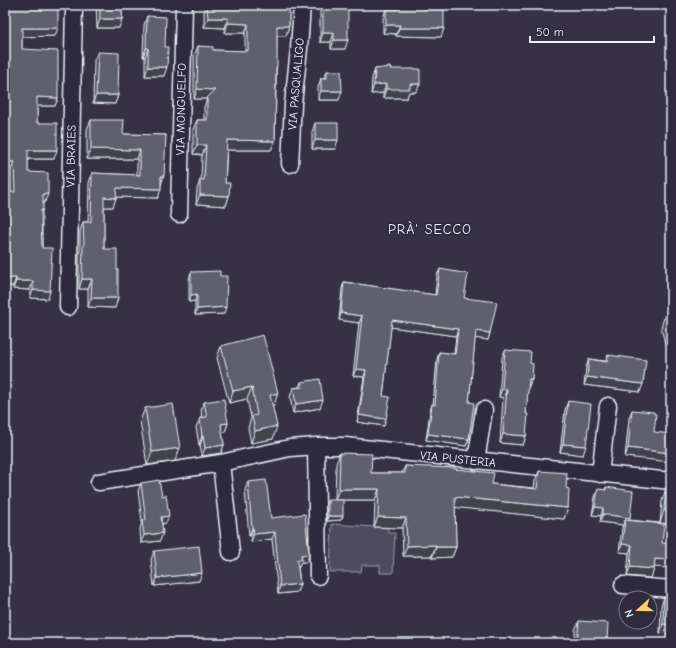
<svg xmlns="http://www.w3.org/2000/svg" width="676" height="648" viewBox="0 0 676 648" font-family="'Comic Neue',sans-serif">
<rect width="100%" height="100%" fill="#363244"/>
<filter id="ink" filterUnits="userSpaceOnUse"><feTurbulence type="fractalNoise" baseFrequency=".025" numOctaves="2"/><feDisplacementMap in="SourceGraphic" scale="8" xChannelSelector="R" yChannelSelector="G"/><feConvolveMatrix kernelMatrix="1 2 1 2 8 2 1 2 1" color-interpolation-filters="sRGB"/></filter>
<g filter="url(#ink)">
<path fill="#4d4b5c" stroke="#9a9eaa" d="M 332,524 L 388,528 L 388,533 L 395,533 L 393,573 L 380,573 L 380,565 L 362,565 L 361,572 L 330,572 Z"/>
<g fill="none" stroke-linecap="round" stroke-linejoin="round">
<defs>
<path id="minor" d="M 290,164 L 293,104 L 299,49 L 302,5
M 179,214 L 184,5
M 68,307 L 74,5
M 316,446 L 318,576
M 476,461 L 484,410
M 221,463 L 231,552
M 600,474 L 608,406
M 99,482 L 221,463 L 290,448 L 316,446 L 345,446 L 671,481
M 623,585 L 671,589"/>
</defs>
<use href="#minor" stroke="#e8f1f8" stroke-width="19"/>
<use href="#minor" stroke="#2f2a3d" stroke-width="16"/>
</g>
<path fill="#53515f" stroke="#e8f1f8" d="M 5,5 L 55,36 L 22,37 L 22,49 L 58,98 L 55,106 L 37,106 L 37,123 L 54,159 L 28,159 L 28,172 L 45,202 L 43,202 L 42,214 L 42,248 L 48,299 L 30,298 L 30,290 L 13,289 L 13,286 L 5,286 L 5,192 L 11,192 L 11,171 L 5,170 Z
M 96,5 L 122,5 L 122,19 L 119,28 L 97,28 Z
M 206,5 L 245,5 L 245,7 L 267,7 L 267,5 L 289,5 L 289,26 L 286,36 L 277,36 L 275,141 L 271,150 L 227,150 L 225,183 L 229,196 L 226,206 L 196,204 L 197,189 L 200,180 L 201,180 L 202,155 L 193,154 L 193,129 L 197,120 L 204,120 L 204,107 L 207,99 L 194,99 L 194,56 L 198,46 L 213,50 L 245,51 L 245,33 L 225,33 L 225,28 L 204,27 L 204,12 Z
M 321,5 L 348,5 L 345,49 L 331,49 L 331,42 L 320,42 L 320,8 Z
M 397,5 L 424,9 L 444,28 L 441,37 L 396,36 L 396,34 L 383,33 L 383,18 L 386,9 L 396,9 Z
M 147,16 L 164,76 L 145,76 L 145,57 L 143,57 L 144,25 Z
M 98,52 L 118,95 L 115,104 L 93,103 L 94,60 Z
M 375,69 L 390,69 L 420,84 L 416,92 L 409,92 L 407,98 L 383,98 L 383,93 L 371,94 L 372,78 Z
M 327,71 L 339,100 L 318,100 L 318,87 L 321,78 L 324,78 Z
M 91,120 L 123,134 L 166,135 L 161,185 L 158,198 L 116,197 L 113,207 L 104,207 L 104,249 L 115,308 L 88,307 L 88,289 L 79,289 L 79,254 L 80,251 L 80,231 L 83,222 L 88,222 L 89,183 L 92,173 L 137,175 L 137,159 L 87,159 L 87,129 Z
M 315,123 L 335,149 L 312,149 L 312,132 Z
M 440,269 L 464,298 L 490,333 L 488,340 L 475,338 L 469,402 L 469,439 L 466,446 L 426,440 L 430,411 L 432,404 L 433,405 L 437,359 L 439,352 L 454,354 L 456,336 L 391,327 L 383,396 L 384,426 L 357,422 L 364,377 L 353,376 L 359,323 L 339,320 L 342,288 L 344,282 L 435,295 L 437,275 Z
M 191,272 L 220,276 L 224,314 L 195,315 L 195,301 L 189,302 L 189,279 Z
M 671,313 L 671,342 L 665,344 L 661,327 L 665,315 Z
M 221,346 L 274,405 L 272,405 L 273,439 L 251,443 L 248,428 L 251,418 L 247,399 L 229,403 L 217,358 Z
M 505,350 L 530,363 L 532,379 L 528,388 L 526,414 L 526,436 L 523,445 L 500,443 L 503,398 L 499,397 L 502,358 Z
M 608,355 L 640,392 L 584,385 L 586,367 L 589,359 L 605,361 Z
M 301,382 L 320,408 L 293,413 L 290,397 L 293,388 L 299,387 Z
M 568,401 L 583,455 L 560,452 L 565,410 Z
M 204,402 L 228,423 L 225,432 L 222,432 L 224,445 L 221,453 L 202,456 L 200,445 L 199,445 L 196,427 L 200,418 L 202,418 L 201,411 Z
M 145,408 L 175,461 L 147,465 L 140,421 Z
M 632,410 L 654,432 L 625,457 L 629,418 Z
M 340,453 L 371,473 L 402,473 L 405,466 L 455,469 L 492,484 L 534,488 L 535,481 L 539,471 L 566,488 L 568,508 L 564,519 L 455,507 L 456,547 L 452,557 L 432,558 L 432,556 L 403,556 L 402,528 L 374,527 L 375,500 L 335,500 L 336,464 Z
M 248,482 L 271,518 L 309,554 L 307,562 L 301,562 L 299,567 L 298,567 L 300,584 L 297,592 L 278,594 L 272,539 L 251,542 L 251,535 L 249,536 L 245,490 Z
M 141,483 L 166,523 L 162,524 L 160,541 L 141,543 L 140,529 L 142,521 L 138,491 Z
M 606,487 L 630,518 L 629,520 L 660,523 L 662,501 L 666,488 L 671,489 L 654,569 L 651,578 L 627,576 L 629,553 L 619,552 L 622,528 L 623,525 L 600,522 L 601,516 L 592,515 L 595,497 L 598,489 L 605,490 Z
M 328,500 L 341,520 L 327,521 L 326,504 Z
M 154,551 L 199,581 L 154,586 L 151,560 Z
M 664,597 L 671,634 L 660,633 L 661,606 Z
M 579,621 L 607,643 L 575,643 L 575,630 Z"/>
<path fill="#43424d" stroke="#e8f1f8" d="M 208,18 L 228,18 L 225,28 L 204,27 Z
M 100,19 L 122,19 L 119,28 L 97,28 Z
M 228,23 L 248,24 L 245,33 L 225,33 Z
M 386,25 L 400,25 L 396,34 L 383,33 Z
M 277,26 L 289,26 L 286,36 L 273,36 Z
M 22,28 L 58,28 L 55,36 L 19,37 Z
M 399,28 L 444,28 L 441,37 L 396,36 Z
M 323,33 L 334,33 L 331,42 L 320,42 Z
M 334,40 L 348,40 L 345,49 L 331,49 Z
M 146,48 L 148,48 L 145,57 L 143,57 Z
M 148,67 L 167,67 L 164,76 L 145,76 Z
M 386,84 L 383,93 L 371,94 L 374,85 Z
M 410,84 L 420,84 L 416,92 L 409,92 L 407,98 L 383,98 L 386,89 Z
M 197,89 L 215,90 L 207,98 L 207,99 L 194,99 Z
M 321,91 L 342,91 L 339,100 L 318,100 Z
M 96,95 L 118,95 L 115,104 L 93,103 Z
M 37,97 L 58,98 L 55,106 L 34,106 Z
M 227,140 L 275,141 L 271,150 L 224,150 Z
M 315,140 L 338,140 L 335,149 L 312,149 Z
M 197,145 L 206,145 L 202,155 L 193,154 Z
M 91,149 L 140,150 L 137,159 L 87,159 Z
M 28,150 L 57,150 L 54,159 L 25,159 Z
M 5,162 L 14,162 L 11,171 L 5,170 Z
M 161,176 L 164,176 L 161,185 Z
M 117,188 L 161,189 L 158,198 L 113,197 Z
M 43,194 L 48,194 L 45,202 L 40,203 Z
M 200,195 L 229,196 L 226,206 L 196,204 Z
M 104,197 L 116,198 L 113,207 L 100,207 Z
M 5,278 L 16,278 L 13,286 L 5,286 Z
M 82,279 L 92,279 L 88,289 L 79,289 Z
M 16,281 L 33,281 L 30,290 L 13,289 Z
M 33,290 L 50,291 L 48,299 L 30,298 Z
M 197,294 L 195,301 L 189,302 L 191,295 Z
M 91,298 L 118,298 L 115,308 L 88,307 Z
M 226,307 L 224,314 L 195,315 L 197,309 Z
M 341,313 L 362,316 L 359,323 L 339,320 Z
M 392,320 L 458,329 L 456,336 L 390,327 Z
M 476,331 L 490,333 L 488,340 L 473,338 Z
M 671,331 L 671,342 L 665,344 L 669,332 Z
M 356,369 L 366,370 L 364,377 L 353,376 Z
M 587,377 L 643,384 L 640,392 L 584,385 Z
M 529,379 L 532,379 L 528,388 Z
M 252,387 L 247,399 L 229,403 L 233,391 Z
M 502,389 L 507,389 L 503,398 L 499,397 Z
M 278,393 L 274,405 L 266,407 L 270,395 Z
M 323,400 L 320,408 L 293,413 L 296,404 Z
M 359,415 L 386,419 L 384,426 L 357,422 Z
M 228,423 L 225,432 L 218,433 L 221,424 Z
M 277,426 L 273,439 L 251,443 L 255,431 Z
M 428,434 L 469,439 L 466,446 L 426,440 Z
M 503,434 L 526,436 L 523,445 L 500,443 Z
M 202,436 L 203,436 L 200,445 L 199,445 Z
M 563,444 L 586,446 L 583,455 L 560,452 Z
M 224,445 L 221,453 L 202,456 L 205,448 Z
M 180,448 L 175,461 L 147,465 L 152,452 Z
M 628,448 L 671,453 L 671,462 L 625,457 Z
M 339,489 L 379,489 L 375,500 L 335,500 Z
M 455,497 L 568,508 L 564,519 L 451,507 Z
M 595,507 L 603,508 L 601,516 L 592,515 Z
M 664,510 L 671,511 L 671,524 L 660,523 Z
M 603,514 L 630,518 L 627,526 L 625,520 L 623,525 L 600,522 Z
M 169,516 L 166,523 L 159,524 L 161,517 Z
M 328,516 L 343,516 L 341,520 L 327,521 Z
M 378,517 L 406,518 L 402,528 L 374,527 Z
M 252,528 L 253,528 L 251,535 L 249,536 Z
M 275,532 L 272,539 L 251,542 L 254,534 Z
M 163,533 L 160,541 L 141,543 L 144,535 Z
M 622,544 L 632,545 L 629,553 L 619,552 Z
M 436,545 L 432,556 L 403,556 L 407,546 Z
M 436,547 L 456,547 L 452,557 L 432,558 Z
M 309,554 L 307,562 L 301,562 L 299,567 L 294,567 L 297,560 L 301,555 Z
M 655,559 L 671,560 L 671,568 L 652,567 Z
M 630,567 L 654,569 L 651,578 L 627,576 Z
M 202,573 L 199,581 L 154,586 L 157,578 Z
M 300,584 L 297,592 L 278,594 L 280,586 Z
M 663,624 L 671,625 L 671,634 L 660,633 Z"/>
<path fill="#605e6e" stroke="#e8f1f8" d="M 5,5 L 58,5 L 58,28 L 22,28 L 22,49 L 58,51 L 58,98 L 37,97 L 37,123 L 57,123 L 57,150 L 28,150 L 28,172 L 48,173 L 48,194 L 43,194 L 43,210 L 41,210 L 42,248 L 52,248 L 50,291 L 33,290 L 33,281 L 16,281 L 16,278 L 5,278 L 5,192 L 15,192 L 14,162 L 5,162 Z
M 100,5 L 122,5 L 122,19 L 100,19 Z
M 207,5 L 245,5 L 245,7 L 271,7 L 271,5 L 289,5 L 289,26 L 277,26 L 277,67 L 276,67 L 275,141 L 227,140 L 225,183 L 230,183 L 229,196 L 200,195 L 200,180 L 204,180 L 206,145 L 197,145 L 197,120 L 207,120 L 207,98 L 215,90 L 197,89 L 198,46 L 213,47 L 213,50 L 248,51 L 248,24 L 228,23 L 228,18 L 208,18 Z
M 323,5 L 348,5 L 348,40 L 334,40 L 334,33 L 323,33 Z
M 397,5 L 424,6 L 424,9 L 444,10 L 444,28 L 399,28 L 400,25 L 386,25 L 386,9 L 397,9 Z
M 147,16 L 166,17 L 165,47 L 168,47 L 167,67 L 148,67 L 148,48 L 146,48 Z
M 98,52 L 119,53 L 118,95 L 96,95 Z
M 390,67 L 390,69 L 420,69 L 420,84 L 410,84 L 410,89 L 386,89 L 386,84 L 374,85 L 375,69 Z
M 327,71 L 341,71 L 342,91 L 321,91 L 321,78 L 327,78 Z
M 91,120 L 124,120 L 123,134 L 166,135 L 164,176 L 161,176 L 161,189 L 117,188 L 116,198 L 104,197 L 104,249 L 117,249 L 117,270 L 118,270 L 118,298 L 91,298 L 92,279 L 82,279 L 83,245 L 84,245 L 83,222 L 91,222 L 92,173 L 140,175 L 140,150 L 91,149 Z
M 315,123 L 338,123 L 338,140 L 315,140 Z
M 440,269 L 468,274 L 464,298 L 497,302 L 490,333 L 476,331 L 469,402 L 474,403 L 469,439 L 428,434 L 432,404 L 435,405 L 439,352 L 455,354 L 458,329 L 392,320 L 383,396 L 390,397 L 386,419 L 359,415 L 366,370 L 356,369 L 362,316 L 341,313 L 344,282 L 436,295 Z
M 220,271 L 220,276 L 227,276 L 226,307 L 197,309 L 197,294 L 191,295 L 191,272 Z
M 671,313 L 671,331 L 669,332 L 665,315 Z
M 263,335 L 278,393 L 270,395 L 277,426 L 255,431 L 252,416 L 257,415 L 252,387 L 233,391 L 221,346 Z
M 505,350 L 531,352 L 530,363 L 533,364 L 532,379 L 529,379 L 526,414 L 528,414 L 526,436 L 503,434 L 507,389 L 502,389 Z
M 608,355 L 646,360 L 643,384 L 587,377 L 589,359 L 607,362 Z
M 320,379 L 323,400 L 296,404 L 293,388 L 302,387 L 301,382 Z
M 224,399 L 228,423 L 221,424 L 224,445 L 205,448 L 203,436 L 202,436 L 200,418 L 207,417 L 204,402 Z
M 568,401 L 591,404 L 586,446 L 563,444 Z
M 173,404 L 180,448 L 152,452 L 145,408 Z
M 632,410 L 654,412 L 654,414 L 656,414 L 654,432 L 671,434 L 671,453 L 628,448 Z
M 340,453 L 372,454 L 371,473 L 405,473 L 405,466 L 455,468 L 455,469 L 494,473 L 492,484 L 537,489 L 539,471 L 567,473 L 566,488 L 569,489 L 568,508 L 455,497 L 456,547 L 436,547 L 436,545 L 407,546 L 406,518 L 378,517 L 379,489 L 339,489 Z
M 159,480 L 162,496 L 166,495 L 169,516 L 161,517 L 163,533 L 144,535 L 142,521 L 146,520 L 141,483 Z
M 266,480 L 271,518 L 305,514 L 309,554 L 301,555 L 302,560 L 297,560 L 300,584 L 280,586 L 275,532 L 254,534 L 253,528 L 252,528 L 248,482 Z
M 606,487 L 633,491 L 630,518 L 603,514 L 603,508 L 595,507 L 598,489 L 606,490 Z
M 666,488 L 671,489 L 671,511 L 664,510 Z
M 328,500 L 343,500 L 343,516 L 328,516 Z
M 625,520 L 664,524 L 662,543 L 671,544 L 671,560 L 655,559 L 654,569 L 630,567 L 632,545 L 622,544 Z
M 199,546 L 202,573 L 157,578 L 154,551 Z
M 664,597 L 671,597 L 671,625 L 663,624 Z
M 579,621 L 608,623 L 607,643 L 577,643 Z"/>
</g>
<g text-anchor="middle" stroke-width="3" stroke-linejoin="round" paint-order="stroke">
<g font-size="12" fill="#e8f1f8" stroke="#2f2a3d">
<text transform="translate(296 84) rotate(-85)" y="4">VIA PASQUALIGO</text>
<text transform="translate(181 109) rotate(-89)" y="4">VIA MONGUELFO</text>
<text transform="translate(71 156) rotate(-89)" y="4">VIA BRAIES</text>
<text transform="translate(458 459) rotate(6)" y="4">VIA PUSTERIA</text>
</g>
<g font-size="14" letter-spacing="1" fill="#e8f1f8" stroke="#2f2a3d">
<text x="430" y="234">PRÀ' SECCO</text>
</g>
</g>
<rect width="676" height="648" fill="none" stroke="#2f2a3d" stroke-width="20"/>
<rect x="10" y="10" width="656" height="628" fill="none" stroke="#e8f1f8" stroke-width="1.5" filter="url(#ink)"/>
<g transform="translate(638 610) rotate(249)"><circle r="19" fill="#2f2a3d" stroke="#797a88"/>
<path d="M0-3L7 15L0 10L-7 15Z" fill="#ffd166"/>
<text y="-6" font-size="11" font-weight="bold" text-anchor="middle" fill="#e8f1f8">N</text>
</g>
<path d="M530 36v6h124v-6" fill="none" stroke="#e8f1f8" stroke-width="2"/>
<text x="536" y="36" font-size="12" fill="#e8f1f8" stroke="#2f2a3d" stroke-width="3" paint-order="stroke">50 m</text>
</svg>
